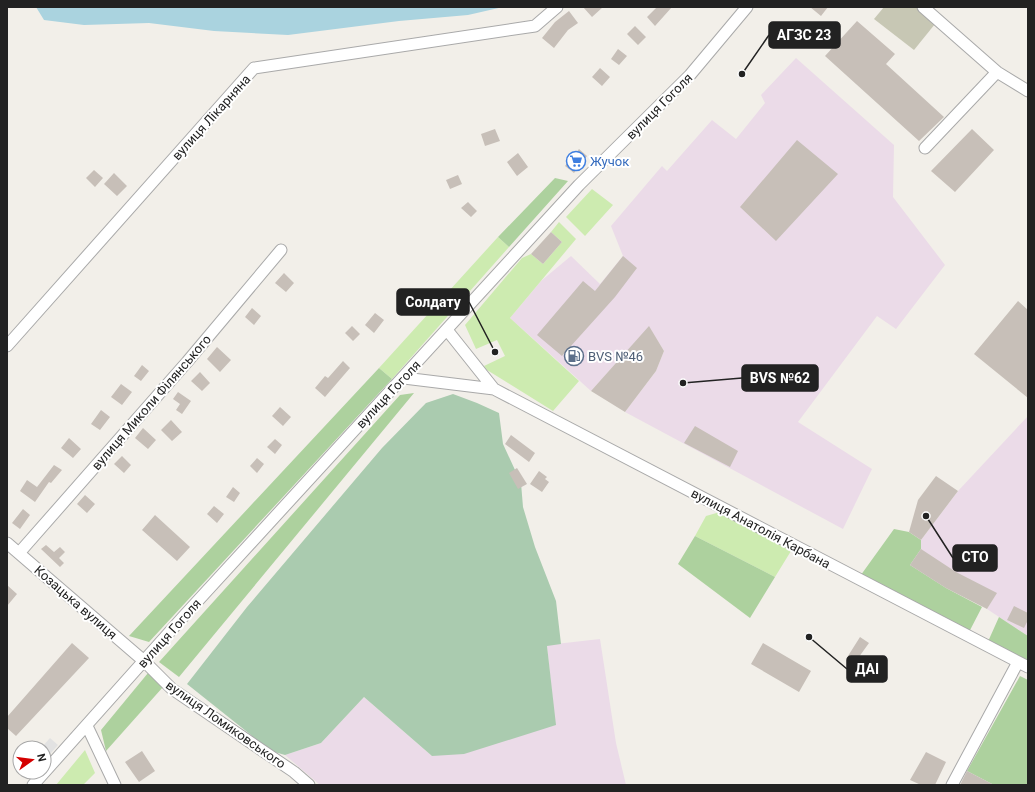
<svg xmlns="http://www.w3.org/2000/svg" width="1035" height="792" viewBox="0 0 1035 792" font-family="Roboto,sans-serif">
<rect width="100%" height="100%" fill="#f2efe9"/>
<path fill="#ebdbe8" d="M 796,58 L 894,145 L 893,197 L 945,265 L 896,329 L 877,316 L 798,422 L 872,469 L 843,529 L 625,412 L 656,371 L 664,351 L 649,327 L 591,391 L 510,318 L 541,281 L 571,256 L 600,284 L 623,256 L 611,226 L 662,166 L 667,171 L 712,120 L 736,139 L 765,103 L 761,95 Z
M 1028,416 L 1028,636 L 987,609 L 996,594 L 946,588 L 910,565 L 921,549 L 921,540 L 958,491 Z
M 600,639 L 616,743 L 626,785 L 320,785 L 285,755 L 321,743 L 364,697 L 432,756 L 555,725 L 547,645 Z"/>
<path fill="#c7c7b4" d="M 884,7 L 916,7 L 935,24 L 914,50 L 874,19 Z"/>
<path fill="#cdebb0" d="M 592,189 L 613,205 L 585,236 L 566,217 Z
M 559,222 L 576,239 L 510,318 L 579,381 L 553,411 L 487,370 L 484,366 L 505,356 L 497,340 L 476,349 L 465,325 L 522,258 L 531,254 L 543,264 L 562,242 L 551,232 Z
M 498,237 L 509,247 L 392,379 L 379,368 Z
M 720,512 L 791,551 L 775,577 L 695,536 L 706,516 Z
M 85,750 L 95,773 L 83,785 L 56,785 Z"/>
<path fill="#add19e" d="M 555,178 L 568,181 L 509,247 L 498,237 Z
M 379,368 L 392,379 L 149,642 L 129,636 Z
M 414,393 L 179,677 L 159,662 L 400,395 Z
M 894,529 L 909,532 L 921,540 L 921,549 L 910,565 L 946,588 L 982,607 L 967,636 L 858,579 Z
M 695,536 L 775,577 L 750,618 L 678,564 Z
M 999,617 L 1028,636 L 1028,667 L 986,646 Z
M 148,673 L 163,687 L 106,751 L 101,730 Z
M 1020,676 L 1028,680 L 1028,785 L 994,785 L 967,771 Z"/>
<path fill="#aacbaf" d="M 453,394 L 477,403 L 499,413 L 503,444 L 521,483 L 523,507 L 535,547 L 556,601 L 561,644 L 547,646 L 556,725 L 464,754 L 432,756 L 364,697 L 321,743 L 285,755 L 271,751 L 187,684 L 247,607 L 382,448 L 426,403 Z"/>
<path fill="#e2e2e2" d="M 50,738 L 58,745 L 44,761 L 44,748 L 41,748 Z"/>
<path fill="#aad3df" d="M 36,7 L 503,7 L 468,15 L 399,21 L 288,35 L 214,31 L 149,23 L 84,25 L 44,20 Z"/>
<path fill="#c7bfb8" d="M 583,7 L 603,7 L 592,17 Z
M 657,7 L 672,7 L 655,26 L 647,17 Z
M 810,7 L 828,7 L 821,16 Z
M 569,11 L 578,23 L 568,30 L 554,48 L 542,38 L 555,22 Z
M 857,21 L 895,54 L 886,64 L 944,117 L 919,141 L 825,56 Z
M 635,26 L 646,37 L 638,45 L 627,34 Z
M 618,49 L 627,56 L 619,65 L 611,59 Z
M 600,68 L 610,77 L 602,86 L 592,77 Z
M 495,129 L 500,141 L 485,146 L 481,134 Z
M 972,129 L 994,150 L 955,192 L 931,171 Z
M 797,140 L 838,174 L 776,241 L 740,207 Z
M 579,149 L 587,156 L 574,173 L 565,166 Z
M 518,153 L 528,167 L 517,176 L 507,162 Z
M 94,170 L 103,178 L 95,187 L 86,178 Z
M 114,173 L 127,186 L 117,196 L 104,184 Z
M 458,175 L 462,184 L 450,189 L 446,180 Z
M 468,202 L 477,211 L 471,217 L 461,208 Z
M 551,232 L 562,242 L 543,264 L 531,254 Z
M 623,256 L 637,268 L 615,297 L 562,356 L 537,335 L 583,281 L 595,291 Z
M 284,273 L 294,283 L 286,292 L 275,283 Z
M 1018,301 L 1028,310 L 1028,398 L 974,354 Z
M 252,308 L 261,316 L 254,325 L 245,317 Z
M 375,313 L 384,320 L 374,333 L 365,325 Z
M 352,326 L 360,334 L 353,341 L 345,333 Z
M 649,326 L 664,351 L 656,371 L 625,412 L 591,391 Z
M 217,347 L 231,360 L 220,372 L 207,359 Z
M 343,361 L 350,368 L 325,397 L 315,388 L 325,376 L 328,378 Z
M 142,365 L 149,371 L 141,381 L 134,376 Z
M 200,372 L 210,383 L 202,391 L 191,381 Z
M 121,384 L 132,392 L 122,405 L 111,397 Z
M 178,392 L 191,401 L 182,414 L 176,410 L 180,404 L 173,399 Z
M 280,407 L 291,417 L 283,426 L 272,416 Z
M 101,410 L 110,417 L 100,430 L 91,424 Z
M 171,420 L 182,432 L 172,441 L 161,430 Z
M 695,426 L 738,451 L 730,467 L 684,443 Z
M 143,428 L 156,440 L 148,449 L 135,438 Z
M 511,435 L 535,453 L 529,462 L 505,444 Z
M 69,438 L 81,449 L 73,458 L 61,448 Z
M 275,439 L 282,445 L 275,454 L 267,447 Z
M 122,456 L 131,465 L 124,473 L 114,464 Z
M 257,458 L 264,464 L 257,473 L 250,466 Z
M 54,465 L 62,470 L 51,483 L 49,482 L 35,502 L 20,491 L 27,480 L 37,487 Z
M 517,468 L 527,484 L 518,489 L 509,473 Z
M 539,471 L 547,477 L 545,479 L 549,482 L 542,492 L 530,484 Z
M 936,476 L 958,491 L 921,540 L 909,532 L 918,500 Z
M 233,487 L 240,493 L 234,502 L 226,497 Z
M 85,495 L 95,504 L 87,513 L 77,504 Z
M 214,506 L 224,514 L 217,523 L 207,514 Z
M 23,509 L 30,515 L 20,529 L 12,523 Z
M 155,515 L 190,547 L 177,561 L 142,530 Z
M 46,545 L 54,552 L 60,547 L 65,552 L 59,558 L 64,563 L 60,567 L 41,549 Z
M 921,549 L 956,572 L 997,593 L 987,609 L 946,588 L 910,565 Z
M 7,585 L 17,594 L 7,606 Z
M 1014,606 L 1028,613 L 1028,620 L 1024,628 L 1007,620 Z
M 860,637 L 869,643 L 856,661 L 848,656 Z
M 72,643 L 89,658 L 16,736 L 7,728 L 7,717 Z
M 763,643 L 811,671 L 799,692 L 751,664 Z
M 142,751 L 155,771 L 139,782 L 125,762 Z
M 926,752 L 946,762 L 935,785 L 921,785 L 910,780 Z
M 967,771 L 994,785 L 960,785 Z"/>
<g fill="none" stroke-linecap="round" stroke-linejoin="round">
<defs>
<path id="minor" d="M 923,7 L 997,72 L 1028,91
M 925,148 L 997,72
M 447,330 L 494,389
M 7,346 L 254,68 L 535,26 L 557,7
M 404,378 L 494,389 L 1028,667
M 7,543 L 144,661 L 172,689 L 294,772 L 309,785
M 19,553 L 187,362 L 281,250
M 87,726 L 115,785
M 33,785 L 183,617 L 579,185 L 690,75 L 747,7
M 952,785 L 1018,662"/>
</defs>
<use href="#minor" stroke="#a9a9a9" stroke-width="13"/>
<use href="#minor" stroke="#fff" stroke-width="11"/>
</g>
<defs>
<symbol id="supermarket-ring" viewBox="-11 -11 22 22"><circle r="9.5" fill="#fff" stroke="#3f7fe0" stroke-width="1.5"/><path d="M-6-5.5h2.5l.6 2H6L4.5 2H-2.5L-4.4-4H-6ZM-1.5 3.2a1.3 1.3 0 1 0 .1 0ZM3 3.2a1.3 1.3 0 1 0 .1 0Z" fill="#3f7fe0"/></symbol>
<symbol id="fuel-ring" viewBox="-11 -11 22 22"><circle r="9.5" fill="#fff" stroke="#5c6f8a" stroke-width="1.5"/><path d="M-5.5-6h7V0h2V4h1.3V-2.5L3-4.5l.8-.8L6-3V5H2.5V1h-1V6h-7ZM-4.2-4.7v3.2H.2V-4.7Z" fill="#5c6f8a"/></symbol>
</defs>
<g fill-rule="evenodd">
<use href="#supermarket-ring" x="565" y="150" width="22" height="22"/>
<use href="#fuel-ring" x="563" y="345" width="22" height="22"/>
</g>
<g text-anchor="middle" stroke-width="4" stroke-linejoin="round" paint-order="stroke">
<g font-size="13" fill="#222" stroke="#fff">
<text transform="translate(659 106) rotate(-45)" y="5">вулиця Гоголя</text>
<text transform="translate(211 117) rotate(-48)" y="5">вулиця Лікарняна</text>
<text transform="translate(388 394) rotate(-47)" y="5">вулиця Гоголя</text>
<text transform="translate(151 402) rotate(-49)" y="5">вулиця Миколи Філянського</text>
<text transform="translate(761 528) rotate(28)" y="5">вулиця Анатолія Карбана</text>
<text transform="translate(76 602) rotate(41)" y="5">Козацька вулиця</text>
<text transform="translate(169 633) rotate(-48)" y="5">вулиця Гоголя</text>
<text transform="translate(226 724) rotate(35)" y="5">вулиця Ломиковського</text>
</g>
<g font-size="13" fill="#366cbe" stroke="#fff" text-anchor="start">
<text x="590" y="166">Жучок</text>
</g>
<g font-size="13" fill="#4e5e75" stroke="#fff" text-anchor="start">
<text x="588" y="361">BVS №46</text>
</g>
</g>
<path fill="none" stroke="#222" stroke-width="1.5" d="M742 74L769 35M495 352L469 302M683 383L742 378M926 516L953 558M809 637L847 669"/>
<g fill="#222" stroke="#fff" stroke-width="1.5">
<circle cx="742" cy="74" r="4"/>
<circle cx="495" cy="352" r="4"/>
<circle cx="683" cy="383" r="4"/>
<circle cx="926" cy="516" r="4"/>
<circle cx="809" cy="637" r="4"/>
</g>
<g fill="#222" stroke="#222" stroke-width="1.5">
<rect x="769" y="22" width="71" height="26" rx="4"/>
<rect x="397" y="289" width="72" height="26" rx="4"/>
<rect x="742" y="365" width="76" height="26" rx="4"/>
<rect x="953" y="545" width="44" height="26" rx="4"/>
<rect x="847" y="656" width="40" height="26" rx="4"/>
</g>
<g font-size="14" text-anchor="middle" font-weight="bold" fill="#fff">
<text x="804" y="40">АГЗС 23</text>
<text x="433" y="307">Солдату</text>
<text x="780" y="383">BVS №62</text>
<text x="975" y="562">СТО</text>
<text x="867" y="674">ДАІ</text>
</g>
<rect width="1035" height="792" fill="none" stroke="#222222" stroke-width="16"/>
<g transform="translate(32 760) rotate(76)"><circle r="19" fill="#ffffff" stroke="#a7a7a7"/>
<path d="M0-3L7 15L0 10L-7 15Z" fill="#d40000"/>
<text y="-6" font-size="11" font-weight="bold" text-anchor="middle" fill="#222222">N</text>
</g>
</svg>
